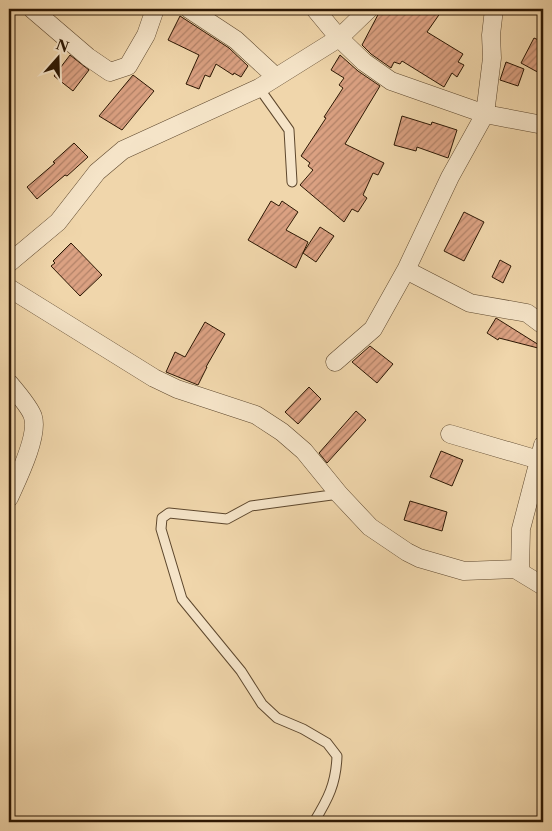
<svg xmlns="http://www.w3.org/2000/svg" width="552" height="831" viewBox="0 0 552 831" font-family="'Libre Caslon Text',serif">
<defs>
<pattern id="building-hatch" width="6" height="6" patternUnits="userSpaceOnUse" patternTransform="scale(1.25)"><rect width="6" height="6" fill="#dba182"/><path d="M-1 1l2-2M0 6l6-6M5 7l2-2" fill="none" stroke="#b28268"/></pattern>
</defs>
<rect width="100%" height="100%" fill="#f0d6ab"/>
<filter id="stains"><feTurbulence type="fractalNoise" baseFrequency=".004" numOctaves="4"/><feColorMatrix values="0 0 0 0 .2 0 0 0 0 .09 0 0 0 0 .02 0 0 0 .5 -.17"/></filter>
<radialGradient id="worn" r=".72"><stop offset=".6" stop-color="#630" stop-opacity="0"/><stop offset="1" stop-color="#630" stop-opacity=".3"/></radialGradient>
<path fill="url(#building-hatch)" stroke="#2c1703" d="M 381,9 L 443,9 L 427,32 L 463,54 L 458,62 L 464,65 L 457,77 L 452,73 L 444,87 L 402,61 L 400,64 L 394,62 L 391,68 L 371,54 L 362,45 Z
M 180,16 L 229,48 L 248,66 L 241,77 L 234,73 L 233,75 L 216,64 L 210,77 L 205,75 L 199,89 L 186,84 L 199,55 L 168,40 Z
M 534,38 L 543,42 L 543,75 L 521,63 Z
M 70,55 L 89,70 L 73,91 L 54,76 Z
M 340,55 L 358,71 L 380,86 L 345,144 L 384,163 L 378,175 L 373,173 L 363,195 L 367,198 L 358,212 L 352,209 L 344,222 L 300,185 L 313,170 L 308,166 L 310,163 L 301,156 L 326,118 L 324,117 L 343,88 L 339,85 L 344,78 L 331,70 Z
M 506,62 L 524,69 L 518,86 L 500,80 Z
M 133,75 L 154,91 L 122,130 L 99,116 Z
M 402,116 L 431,125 L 432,122 L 457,130 L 448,158 L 417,147 L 416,151 L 394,145 Z
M 74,143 L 88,157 L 67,176 L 65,175 L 37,199 L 27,187 L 55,163 L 53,162 Z
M 271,201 L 279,206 L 282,201 L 298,212 L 286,230 L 308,242 L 296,268 L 248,240 Z
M 464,212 L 484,222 L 464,261 L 444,251 Z
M 320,227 L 334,236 L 316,262 L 303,253 Z
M 71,243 L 102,275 L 80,296 L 51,266 L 55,263 L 53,261 Z
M 500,260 L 511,266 L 503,283 L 492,277 Z
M 496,318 L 539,345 L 538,348 L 499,338 L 498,340 L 487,333 Z
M 205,322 L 225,334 L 206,367 L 207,367 L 198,385 L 166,372 L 175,352 L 185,357 Z
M 370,346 L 393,364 L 377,383 L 352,362 Z
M 309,387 L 321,399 L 298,424 L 285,412 Z
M 356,411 L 366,420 L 327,463 L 319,453 Z
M 441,451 L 463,460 L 452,486 L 430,477 Z
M 410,501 L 447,512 L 442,531 L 404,520 Z"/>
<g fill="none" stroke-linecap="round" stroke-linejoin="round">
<defs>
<path id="service" d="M 259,88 L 289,130 L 292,182
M 314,822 C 328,799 336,784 337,756 L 327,743 L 303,729 L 277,718 L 262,704 L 241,671 L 182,599 L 161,529 L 162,518 L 169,513 L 227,519 L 251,506 L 339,494"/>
<path id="minor" d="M 32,9 L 88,57 L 110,72 L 128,66 L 146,35 L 155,9
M 189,9 L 236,40 L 276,77
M 315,9 L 339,38 L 364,62 L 391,81 L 485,114 L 492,58 L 491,35 L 494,9
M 543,125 L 485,114 L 450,177 L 406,270 L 470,303 L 527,313 L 543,325
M 9,263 L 58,222 L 97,172 L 123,150 L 259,88 L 339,38 L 369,9
M 9,288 L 154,378 L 177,389 L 256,415 L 282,432 L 304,451 L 339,494 L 370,527 L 407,552 L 419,558 L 464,571 L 515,569 L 543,586
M 335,362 L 373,329 L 406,270
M 9,383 C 15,390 31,409 33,417 C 39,436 17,480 9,498
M 450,434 L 539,460
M 520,571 L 521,529 L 543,445"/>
</defs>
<use href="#service" stroke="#5d472d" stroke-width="11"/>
<use href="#minor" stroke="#5d472d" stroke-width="19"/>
<use href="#service" stroke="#f5e4c8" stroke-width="9"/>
<use href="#minor" stroke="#f5e4c8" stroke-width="18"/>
</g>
<rect width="552" height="831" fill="none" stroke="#f0d6ab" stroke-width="30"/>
<rect x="10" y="10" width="532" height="811" fill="none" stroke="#2c1703" stroke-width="2.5"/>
<rect x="15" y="15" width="522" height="801" fill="none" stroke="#2c1703"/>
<g transform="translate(58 58) rotate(20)" stroke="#f5e4c8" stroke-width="4" paint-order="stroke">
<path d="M0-4L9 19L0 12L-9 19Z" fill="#2c1703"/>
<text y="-8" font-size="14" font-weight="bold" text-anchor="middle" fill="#2c1703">N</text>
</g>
<rect width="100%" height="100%" filter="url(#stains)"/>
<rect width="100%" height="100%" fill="url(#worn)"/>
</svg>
